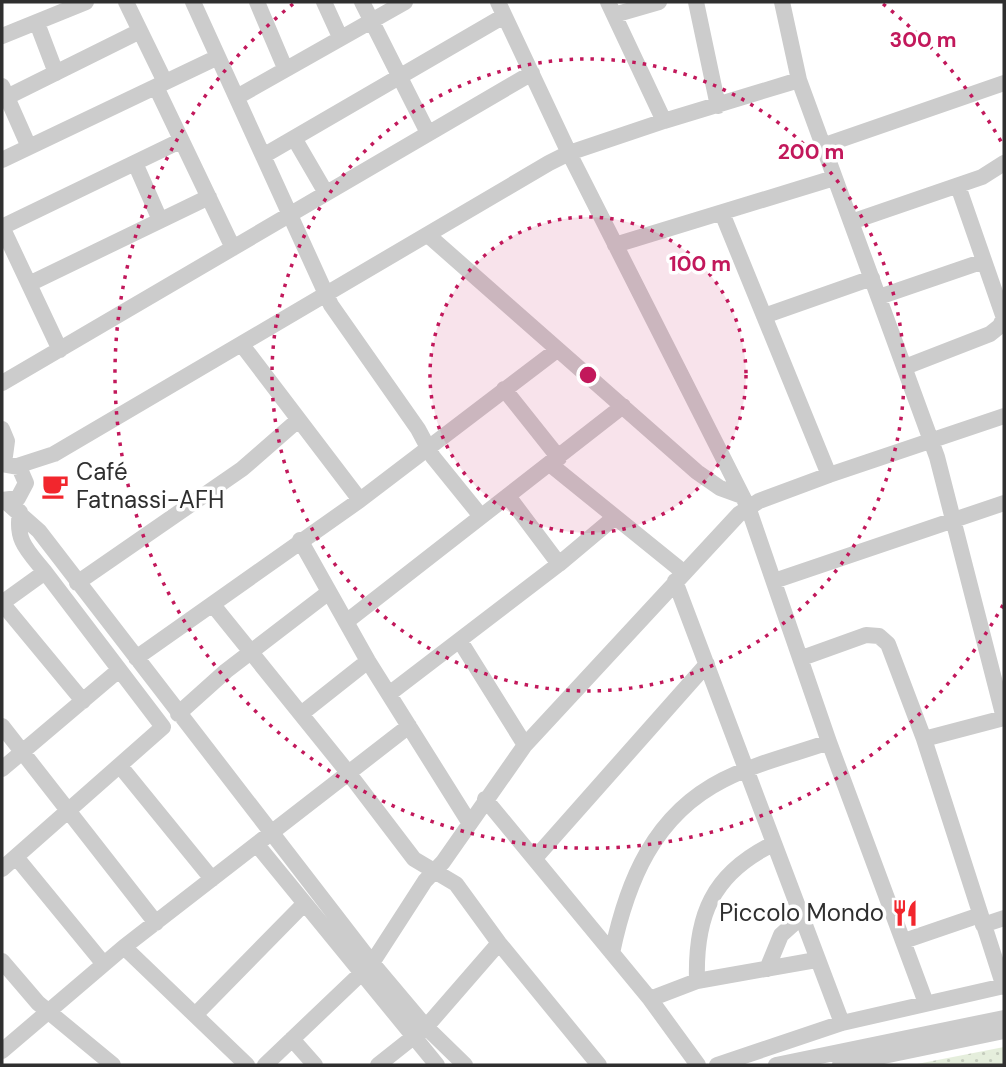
<svg xmlns="http://www.w3.org/2000/svg" width="1006" height="1067" viewBox="0 0 1006 1067" font-family="'DM Sans',sans-serif">
<defs>
<pattern id="green-dots" width="8" height="8" patternUnits="userSpaceOnUse" patternTransform="scale(1.75)"><rect width="8" height="8" fill="#e5eedc"/><path d="M2 2h.1M6 6h.1" fill="none" stroke="#c5ccbd" stroke-width="1.8" stroke-linecap="round"/></pattern>
</defs>
<rect width="100%" height="100%" fill="#fff"/>
<path fill="url(#green-dots)" d="M 1004,1047 L 1004,1065 L 912,1065 Z"/>
<g fill="none" stroke-linecap="round" stroke-linejoin="round">
<path stroke="#ccc" stroke-width="16" d="M 126,2 L 165,82
M 193,2 L 331,305 L 418,429 L 433,457 L 480,515
M 257,2 L 285,68
M 324,2 L 340,37
M 362,2 L 428,133
M 498,2 L 569,153 L 748,507 L 829,742 L 926,1003
M 608,2 L 664,121
M 696,2 L 718,106
M 782,2 L 799,80 L 937,457 L 1004,718
M 614,15 L 659,2
M 37,23 L 56,73
M 2,36 L 86,2
M 2,86 L 29,147
M 156,87 L 233,248
M 7,97 L 140,31
M 237,97 L 405,2
M 294,138 L 326,193
M 822,146 L 1004,83
M 263,156 L 504,16
M 2,160 L 218,57
M 135,163 L 160,220
M 958,186 L 1004,318
M 722,213 L 829,475
M 851,222 L 982,177 L 1004,163
M 2,227 L 180,141
M 2,227 L 60,350
M 429,236 L 697,472 L 720,488 L 742,496
M 615,245 L 834,178
M 29,284 L 209,197
M 879,297 L 984,261
M 764,316 L 872,278
M 242,345 L 360,500
M 905,367 L 990,334 L 1000,326 L 1004,317
M 2,383 L 532,73
M 504,389 L 559,458
M 2,429 L 7,441 L 5,456
M 2,464 L 19,467 L 26,483 L 18,498 L 2,500
M 551,465 L 682,571
M 17,466 L 54,454 L 549,163 L 569,153 L 664,121 L 799,80
M 508,496 L 559,564
M 5,501 L 39,531 L 372,963 L 426,1027 L 465,1065
M 20,512 C 15,541 28,551 45,572
M 300,540 L 368,661 L 469,822
M 675,581 L 842,1023
M 774,581 L 1004,503
M 77,583 L 242,469 L 297,421
M 2,603 L 45,572 L 163,727 L 2,869
M 2,603 L 83,701
M 213,605 L 350,775 L 414,859 L 456,884 L 499,943 L 599,1065
M 346,622 L 623,406
M 460,641 L 525,745
M 136,658 L 360,500 L 557,350
M 802,658 L 866,635 L 879,636 L 888,644 L 924,739 L 1004,987
M 389,694 L 559,564 L 615,517
M 178,714 L 226,671 L 329,592
M 301,714 L 368,661
M 2,726 L 156,923
M 924,739 L 1004,718
M 120,766 L 212,879
M 2,769 L 119,670
M 485,799 L 650,999 L 698,1065
M 258,846 L 437,1065
M 16,857 L 103,963
M 536,857 L 707,664
M 983,925 L 1004,918
M 904,941 L 980,915
M 124,947 L 247,1065
M 612,953 C 627,881 654,815 723,780 C 756,763 795,754 829,742
M 2,961 L 38,1003 L 113,1065
M 767,969 L 781,935 L 801,917
M 697,981 C 695,916 712,874 773,844
M 650,999 L 697,981 L 816,960
M 195,1015 L 304,904
M 292,1039 L 315,1065
M 2,1051 L 124,947 L 409,726
M 265,1065 L 372,963 L 425,881 L 443,862 L 525,745 L 739,514 L 759,501 L 829,475 L 1004,416
M 378,1065 L 426,1027 L 499,943
M 717,1065 L 842,1023 L 1004,986
M 776,1065 L 1004,1018
M 840,1065 L 1004,1031"/>
</g>
<circle cx="588" cy="375" r="158" fill="#c2185b" fill-opacity=".12"/>
<g fill="none" stroke="#c2185b" stroke-width="3.5" stroke-dasharray="3.5 7">
<circle cx="588" cy="375" r="158"/>
<circle cx="588" cy="375" r="316"/>
<path d="M1003 605A474 474 0 1 1 293 4M883 4A474 474 0 0 1 1003 145"/>
</g>
<defs>
<symbol id="cafe-bare" viewBox="-9 -9 18 18"><path d="M-5.5-4.5H6V0H3Q3 3.5 0 3.5H-2.5Q-5.5 3.5-5.5 0ZM3-3.2v2h1.7v-2ZM-6 4.5H4V6H-6Z" fill="#f2262d" stroke="#fff" stroke-width="2.5" paint-order="stroke"/></symbol>
<symbol id="restaurant-bare" viewBox="-9 -9 18 18"><path d="M-5-6h1v4h1v-4h1v4h1v-4h1v5L-1.5 .5V6h-2V.5L-5-1ZM5-6V6H3V1.5H1.5Q1.5-4 5-6Z" fill="#f2262d" stroke="#fff" stroke-width="2.5" paint-order="stroke"/></symbol>
</defs>
<g fill-rule="evenodd">
<use href="#cafe-bare" x="36" y="467" width="38" height="38"/>
<use href="#restaurant-bare" x="886" y="894" width="38" height="38"/>
</g>
<g text-anchor="middle" stroke-width="7" stroke-linejoin="round" paint-order="stroke">
<g font-size="24" fill="#2f2f2f" stroke="#fff" text-anchor="start">
<text x="76" y="480">Café<tspan x="76" dy="28">Fatnassi-AFH</tspan></text>
<text x="884" y="921" text-anchor="end">Piccolo Mondo</text>
</g>
</g>
<circle cx="588" cy="375" r="10" fill="#c2185b" stroke="#fff" stroke-width="3.5"/>
<g font-size="21" text-anchor="middle" font-weight="bold" fill="#c2185b" stroke="#fff" stroke-width="7" stroke-linejoin="round" paint-order="stroke">
<text x="923" y="47">300 m</text>
<text x="811" y="159">200 m</text>
<text x="700" y="271">100 m</text>
</g>
<rect width="1006" height="1067" fill="none" stroke="#2f2f2f" stroke-width="7"/>
</svg>
